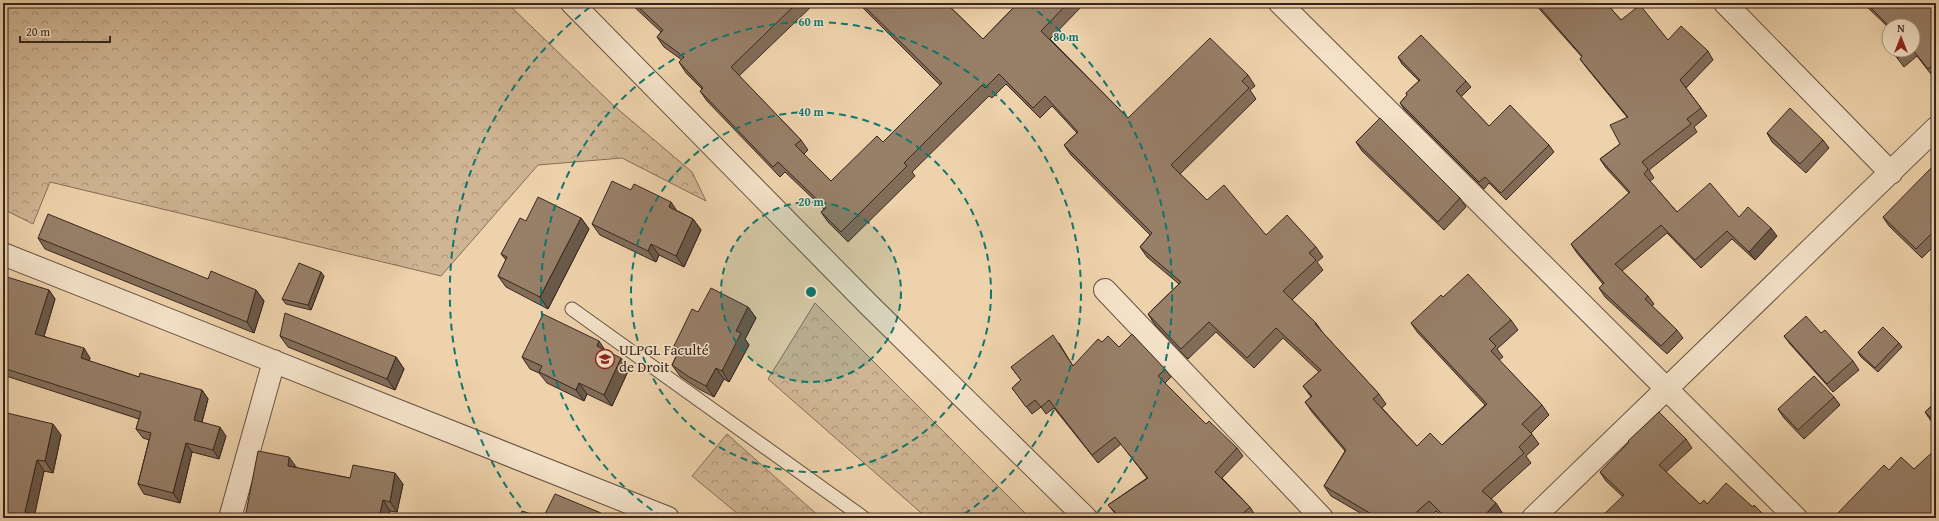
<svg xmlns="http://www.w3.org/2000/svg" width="1939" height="521" viewBox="0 0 1939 521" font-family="'Gentium Book Plus',serif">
<defs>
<pattern id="forest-crowns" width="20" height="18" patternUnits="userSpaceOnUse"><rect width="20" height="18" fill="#cfb593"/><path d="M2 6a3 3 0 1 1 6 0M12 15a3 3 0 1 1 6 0" fill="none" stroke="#a99377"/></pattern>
</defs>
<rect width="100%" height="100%" fill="#eed2ab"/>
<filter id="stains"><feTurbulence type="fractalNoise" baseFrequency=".005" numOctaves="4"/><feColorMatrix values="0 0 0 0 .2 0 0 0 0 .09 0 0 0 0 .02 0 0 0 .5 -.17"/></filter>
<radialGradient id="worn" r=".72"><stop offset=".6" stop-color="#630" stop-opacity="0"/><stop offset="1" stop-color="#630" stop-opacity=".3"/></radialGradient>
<path fill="url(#forest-crowns)" stroke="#846e59" d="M 3,3 L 507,3 L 613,105 L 692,172 L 706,201 L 622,158 L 538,165 L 441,276 L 50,182 L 33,224 L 3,209 Z
M 815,303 L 1030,518 L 1031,518 L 927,518 L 768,379 Z
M 727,434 L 821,518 L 743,518 L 692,476 Z"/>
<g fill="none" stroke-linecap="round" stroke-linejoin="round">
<defs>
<path id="service" d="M 572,309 L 864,518"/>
<path id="minor" d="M 572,3 L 869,305 L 1086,518
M 1280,3 L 1796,518
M 1725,3 L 1891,173
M 3,254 L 668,518
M 1105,290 L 1322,518
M 230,518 L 274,361
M 1533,518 L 1936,128"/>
</defs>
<use href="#service" stroke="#665142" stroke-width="15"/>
<use href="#minor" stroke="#665142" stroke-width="24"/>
<use href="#service" stroke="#f4e2c8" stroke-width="13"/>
<use href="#minor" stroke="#f4e2c8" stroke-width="22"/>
</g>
<path fill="#826d59" stroke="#39261f" d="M 630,3 L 815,3 L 739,76 L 801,140 L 808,150 L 804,154 L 831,181 L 883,142 L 940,85 L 858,3 L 946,3 L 983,39 L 1018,3 L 1085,3 L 1050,39 L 1128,118 L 1248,75 L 1255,86 L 1250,90 L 1256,99 L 1180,174 L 1207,200 L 1266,235 L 1316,247 L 1323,257 L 1317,262 L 1323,270 L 1292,300 L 1316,323 L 1323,333 L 1379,394 L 1386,404 L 1382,408 L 1417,446 L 1442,445 L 1485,405 L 1418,333 L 1411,323 L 1443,297 L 1511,320 L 1518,330 L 1497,349 L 1503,357 L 1499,360 L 1542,405 L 1549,415 L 1531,433 L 1539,444 L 1526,456 L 1531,463 L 1491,499 L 1503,514 L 1499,518 L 1443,518 L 1436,511 L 1428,518 L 1369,518 L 1331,496 L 1324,486 L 1345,451 L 1312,412 L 1305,402 L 1311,397 L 1303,386 L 1319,372 L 1283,338 L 1254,368 L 1216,332 L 1188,359 L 1155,325 L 1148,314 L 1179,284 L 1147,257 L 1140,247 L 1150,235 L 1071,155 L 1064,145 L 1077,133 L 1052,106 L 1040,118 L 1006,84 L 992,98 L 989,96 L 912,172 L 915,176 L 848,242 L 828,222 L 821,212 L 824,209 L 785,172 L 780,177 L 707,101 L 700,91 L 702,89 L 686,73 L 679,62 L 682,60 L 664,47 L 657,37 L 661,32 Z
M 1534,3 L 1606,3 L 1621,20 L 1668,40 L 1708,51 L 1713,60 L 1686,88 L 1707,116 L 1694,127 L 1697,132 L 1649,170 L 1654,178 L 1650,181 L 1677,212 L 1739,217 L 1777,236 L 1755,260 L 1732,239 L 1701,268 L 1667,233 L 1622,271 L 1648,296 L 1654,304 L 1652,306 L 1677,330 L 1683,338 L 1667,354 L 1605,297 L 1599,288 L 1603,284 L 1577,253 L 1571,244 L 1629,193 L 1606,168 L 1600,159 L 1620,144 L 1627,117 L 1586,67 L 1580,59 L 1582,57 Z
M 1863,3 L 1935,3 L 1936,4 L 1936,76 L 1934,78 L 1917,56 L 1904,67 L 1891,50 L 1913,50 L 1889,26 L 1889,28 Z
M 1398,57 L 1466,81 L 1471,87 L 1461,97 L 1489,126 L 1549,145 L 1554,152 L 1506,200 L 1489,183 L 1484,189 L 1404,109 L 1400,103 L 1407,95 L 1406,93 L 1419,81 L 1402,64 Z
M 1767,133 L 1823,140 L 1829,148 L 1806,173 L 1772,142 Z
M 1356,142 L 1460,198 L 1466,207 L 1444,230 L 1362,151 Z
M 1936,173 L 1936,244 L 1922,258 L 1889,226 L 1883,217 Z
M 678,211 L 693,219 L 701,230 L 684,267 L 659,255 L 656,262 L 600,235 L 592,224 Z
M 581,218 L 589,229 L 548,309 L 506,287 L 498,276 L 506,260 L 501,254 L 526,221 Z
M 38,238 L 208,279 L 256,290 L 264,301 L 254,333 L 45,249 Z
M 324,276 L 311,310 L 286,304 L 282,299 Z
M 3,290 L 49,290 L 55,299 L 44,336 L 90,358 L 89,361 L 139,377 L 202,390 L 208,399 L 202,422 L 226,436 L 219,459 L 192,452 L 180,503 L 144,494 L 138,484 L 149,440 L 143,438 L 136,429 L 139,419 L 3,375 Z
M 748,307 L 756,318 L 745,339 L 749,345 L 729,382 L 724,379 L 714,397 L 697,388 L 680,376 L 672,365 L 678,352 L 674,346 L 698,312 Z
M 1821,333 L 1853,361 L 1859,370 L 1833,392 L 1790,344 L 1784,336 Z
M 280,336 L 396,357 L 404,369 L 395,390 L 288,347 Z
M 1102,342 L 1119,347 L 1165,369 L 1171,377 L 1165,383 L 1206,424 L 1237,448 L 1243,456 L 1222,478 L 1250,507 L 1255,515 L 1252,518 L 1119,518 L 1114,512 L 1108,505 L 1147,478 L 1121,444 L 1098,463 L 1054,408 L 1046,414 L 1041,407 L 1032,414 L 1012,388 L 1021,380 L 1011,367 L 1059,343 L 1073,366 Z
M 1899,343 L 1902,347 L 1878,372 L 1861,357 L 1858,352 Z
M 606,350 L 629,369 L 612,406 L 587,394 L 584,401 L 547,383 L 539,373 L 530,369 L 522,357 Z
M 1834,397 L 1840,405 L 1804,439 L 1784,418 L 1778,409 Z
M 1936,402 L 1936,425 L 1931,421 L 1925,412 Z
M 3,412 L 61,435 L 53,473 L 44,471 L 34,515 L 3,518 Z
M 1686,439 L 1692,448 L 1666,472 L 1700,504 L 1707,504 L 1753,507 L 1767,518 L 1623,497 L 1606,481 L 1600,472 Z
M 297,468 L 350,478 L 403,484 L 397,512 L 390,511 L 388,518 L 245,518 Z"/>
<path fill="#6a5949" stroke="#39261f" d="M 671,202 L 679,214 L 669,207 Z
M 581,218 L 589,229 L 548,309 L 540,297 Z
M 693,219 L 701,230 L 684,267 L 676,256 Z
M 1771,228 L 1777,236 L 1755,260 L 1749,252 Z
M 651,244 L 659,255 L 656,262 L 648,251 Z
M 321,272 L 324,276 L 311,310 L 308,305 Z
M 49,290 L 55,299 L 42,343 L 35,334 Z
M 256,290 L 264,301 L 254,333 L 247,322 Z
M 748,307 L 756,318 L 745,339 L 749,345 L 729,382 L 722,371 L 736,331 Z
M 599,341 L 607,353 L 597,346 Z
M 84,348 L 90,358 L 87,368 L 81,358 Z
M 396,357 L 404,369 L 395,390 L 387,379 Z
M 621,358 L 629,369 L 612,406 L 604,395 Z
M 716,368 L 724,379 L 714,397 L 706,386 Z
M 579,383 L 587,394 L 584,401 L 576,390 Z
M 202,390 L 208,399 L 200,429 L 194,420 Z
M 53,424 L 61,435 L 53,473 L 45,461 Z
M 220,427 L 226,436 L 219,459 L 213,450 Z
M 186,443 L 192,452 L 180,503 L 173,493 Z
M 289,457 L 297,468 L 288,466 Z
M 37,460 L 44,471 L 34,518 L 25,512 Z
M 395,473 L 403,484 L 397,512 L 390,502 Z
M 383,500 L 390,511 L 388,518 L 379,518 Z
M 1496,503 L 1503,514 L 1499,518 L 1482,518 Z
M 601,513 L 604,518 L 599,518 Z"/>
<path fill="#977f68" stroke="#39261f" d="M 634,3 L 797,3 L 731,67 L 801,140 L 795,145 L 831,181 L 877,136 L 883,142 L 942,83 L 861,3 L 946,3 L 983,39 L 1018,3 L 1068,3 L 1041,31 L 1128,118 L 1210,38 L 1248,75 L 1242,81 L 1249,88 L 1171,165 L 1207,200 L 1224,185 L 1266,235 L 1287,215 L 1316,247 L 1309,253 L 1316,260 L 1283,291 L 1316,323 L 1315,324 L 1379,394 L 1373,399 L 1417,446 L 1430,433 L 1442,445 L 1487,404 L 1411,323 L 1441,295 L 1443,297 L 1468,274 L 1511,320 L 1489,339 L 1496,346 L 1491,351 L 1542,405 L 1522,424 L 1532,434 L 1519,447 L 1524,453 L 1482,491 L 1496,503 L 1482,518 L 1446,518 L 1429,501 L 1410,518 L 1370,518 L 1373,515 L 1324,486 L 1346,450 L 1305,402 L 1312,396 L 1303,386 L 1321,370 L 1276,328 L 1247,358 L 1209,322 L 1181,349 L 1148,314 L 1181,282 L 1140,247 L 1152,233 L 1064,145 L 1078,132 L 1045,96 L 1033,108 L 999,74 L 985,88 L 982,85 L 904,163 L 907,166 L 841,232 L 821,212 L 826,208 L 778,162 L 773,167 L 700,91 L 703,88 L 679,62 L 684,57 L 657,37 L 663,30 Z
M 1536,3 L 1606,3 L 1621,20 L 1640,5 L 1668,40 L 1681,26 L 1708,51 L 1680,80 L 1701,108 L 1687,119 L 1691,124 L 1642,162 L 1648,169 L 1644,174 L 1677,212 L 1710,183 L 1739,217 L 1748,207 L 1771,228 L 1749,252 L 1727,231 L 1695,260 L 1661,225 L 1615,264 L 1648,296 L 1645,299 L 1677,330 L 1661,346 L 1599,288 L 1604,283 L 1571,244 L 1630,192 L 1600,159 L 1620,144 L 1610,125 L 1628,117 L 1580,59 L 1582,56 Z
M 1866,3 L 1935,3 L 1936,4 L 1936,62 L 1928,69 L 1913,50 L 1913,26 L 1889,26 Z
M 1889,31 L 1889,47 L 1882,37 Z
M 1421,35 L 1466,81 L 1456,91 L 1489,126 L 1510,105 L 1549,145 L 1501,193 L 1485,177 L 1479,182 L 1400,103 L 1407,95 L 1406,93 L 1420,80 L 1398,57 Z
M 1892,50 L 1907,50 L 1898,58 Z
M 1790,108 L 1823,140 L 1800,164 L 1767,133 Z
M 1380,118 L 1460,198 L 1438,222 L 1356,142 Z
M 1931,168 L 1936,173 L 1936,238 L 1932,233 L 1916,249 L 1883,217 Z
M 612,181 L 631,190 L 634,184 L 671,202 L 669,207 L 693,219 L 676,256 L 651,244 L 648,251 L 592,224 Z
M 538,197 L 581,218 L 540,297 L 498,276 L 507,257 L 501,254 L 520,218 L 526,221 Z
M 48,214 L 208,279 L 211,271 L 256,290 L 247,322 L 38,238 Z
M 299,263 L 321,272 L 308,305 L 282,299 Z
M 7,277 L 49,290 L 35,334 L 84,348 L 81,358 L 139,377 L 140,373 L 202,390 L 194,420 L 220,427 L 213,450 L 186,443 L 173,493 L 138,484 L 151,433 L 136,429 L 141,412 L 3,368 L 3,290 Z
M 711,288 L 748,307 L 736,331 L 741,333 L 722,371 L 716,368 L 706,386 L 689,377 L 672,365 L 680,349 L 674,346 L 692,309 L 698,312 Z
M 285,313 L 396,357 L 387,379 L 280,336 Z
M 543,314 L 599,341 L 597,346 L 621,358 L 604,395 L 579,383 L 576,390 L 539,372 L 542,366 L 522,357 Z
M 1806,316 L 1821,333 L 1825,330 L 1853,361 L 1827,384 L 1784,336 Z
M 1883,327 L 1899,343 L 1875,368 L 1858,352 Z
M 1132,334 L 1165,369 L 1158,376 L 1206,424 L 1209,421 L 1237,448 L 1215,472 L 1250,507 L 1238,518 L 1121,518 L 1108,505 L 1148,478 L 1115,437 L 1092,455 L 1049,400 L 1041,407 L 1035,400 L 1026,407 L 1012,388 L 1021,380 L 1011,367 L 1053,335 L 1073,366 L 1098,339 L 1102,342 L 1108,336 L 1119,347 Z
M 1814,376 L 1834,397 L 1798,430 L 1778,409 Z
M 1936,402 L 1936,423 L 1925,412 Z
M 3,412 L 53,424 L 45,461 L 37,460 L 25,512 L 44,518 L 3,518 Z
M 1659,412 L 1686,439 L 1659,465 L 1700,504 L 1704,500 L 1707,504 L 1726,483 L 1753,507 L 1754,505 L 1767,518 L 1600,518 L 1624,495 L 1600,472 L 1629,442 L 1628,441 Z
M 1936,449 L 1936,518 L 1840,518 L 1836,515 L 1884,465 L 1889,470 L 1901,457 L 1914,469 Z
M 258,451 L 289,457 L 288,466 L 350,478 L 353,465 L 395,473 L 390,502 L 383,500 L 379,518 L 245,518 Z
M 555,494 L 601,513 L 599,518 L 519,518 L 522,511 L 543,518 Z
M 448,514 L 467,518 L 447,518 Z"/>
<circle cx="811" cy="292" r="90" fill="#0f766e" fill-opacity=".12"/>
<g fill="none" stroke="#0f766e" stroke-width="2" stroke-dasharray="7 5">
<circle cx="811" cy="292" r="90"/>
<circle cx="811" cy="292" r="180"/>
<path d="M662 517A270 270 0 1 1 960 517"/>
<path d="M528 517A361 361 0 0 1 594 4M1028 4A361 361 0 0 1 1094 517"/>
</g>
<defs>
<symbol id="university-ring" viewBox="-11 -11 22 22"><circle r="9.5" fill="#f4e2c8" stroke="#8f2418" stroke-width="1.5"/><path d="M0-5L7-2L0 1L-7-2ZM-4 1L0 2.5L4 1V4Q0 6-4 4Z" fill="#8f2418"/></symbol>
</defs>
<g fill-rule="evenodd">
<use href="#university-ring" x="594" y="348" width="22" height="22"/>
</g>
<g text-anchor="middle" stroke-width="3" stroke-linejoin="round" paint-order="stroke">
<g font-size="15" fill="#39261f" stroke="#f4e2c8" text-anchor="start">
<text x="619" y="355">ULPGL Faculté<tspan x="619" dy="17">de Droit</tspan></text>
</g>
</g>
<circle cx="811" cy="292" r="6" fill="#0f766e" stroke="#f4e2c8" stroke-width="2"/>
<g font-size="12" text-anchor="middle" font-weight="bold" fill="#0f766e" stroke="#f4e2c8" stroke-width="3" stroke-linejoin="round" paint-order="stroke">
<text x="811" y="26">60 m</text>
<text x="1066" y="41">80 m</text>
<text x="811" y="116">40 m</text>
<text x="811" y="206">20 m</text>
</g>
<rect width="1939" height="521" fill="none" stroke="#eed2ab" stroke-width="16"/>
<rect x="4" y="4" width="1931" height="513" fill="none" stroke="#39261f" stroke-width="2"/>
<rect x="8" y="8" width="1923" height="505" fill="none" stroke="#39261f"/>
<g transform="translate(1901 38)"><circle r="19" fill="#f4e2c8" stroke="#a99784"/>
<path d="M0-3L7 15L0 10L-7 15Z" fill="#8f2418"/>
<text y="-6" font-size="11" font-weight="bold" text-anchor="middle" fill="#39261f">N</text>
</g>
<path d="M20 36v6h90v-6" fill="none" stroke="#39261f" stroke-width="2"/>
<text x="26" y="36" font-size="12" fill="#39261f" stroke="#f4e2c8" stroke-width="3" paint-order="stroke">20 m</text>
<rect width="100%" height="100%" filter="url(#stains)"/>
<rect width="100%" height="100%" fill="url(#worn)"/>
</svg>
